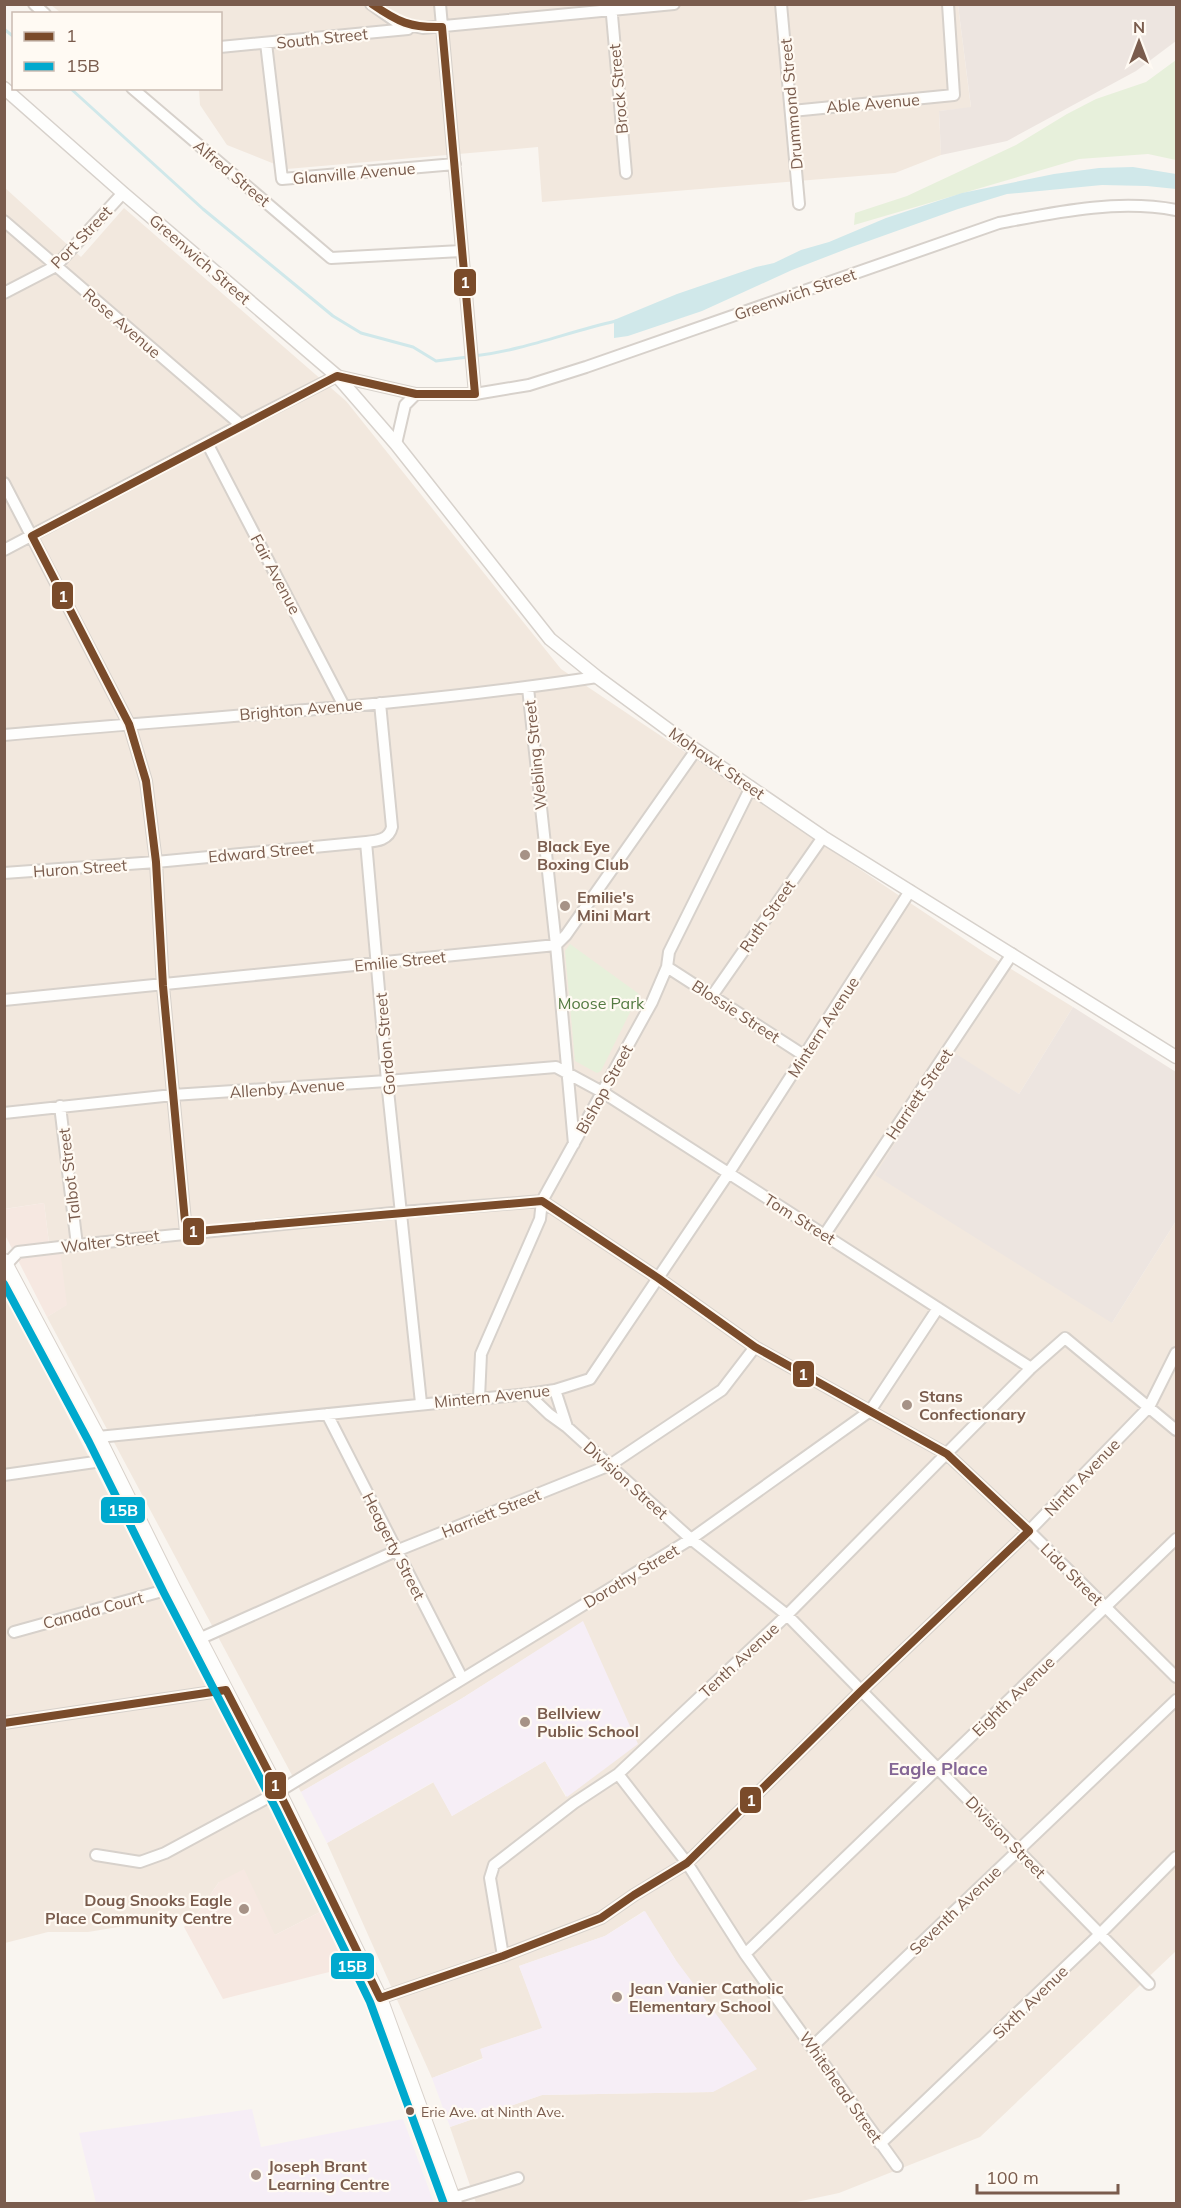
<svg xmlns="http://www.w3.org/2000/svg" width="1181" height="2208" viewBox="0 0 1181 2208" font-family="Mulish,sans-serif">
<rect width="100%" height="100%" fill="#f9f5f0"/>
<path fill="#f2e8de" d="M 51,5 L 958,5 L 971,108 L 939,111 L 941,155 L 895,173 L 542,202 L 538,147 L 287,169 L 227,145 L 200,105 L 199,89 L 220,88 L 220,14 L 61,13 Z
M 4,187 L 81,257 L 124,208 L 346,401 L 561,669 L 985,953 L 1073,1007 L 1019,1094 L 953,1053 L 1112,1323 L 1176,1221 L 1176,1951 L 980,2137 L 839,2193 L 792,2203 L 476,2203 L 450,2127 L 542,2095 L 713,2092 L 675,1959 L 644,1911 L 605,1936 L 519,1966 L 543,2028 L 481,2049 L 483,2058 L 432,2078 L 327,1843 L 434,1782 L 452,1816 L 545,1761 L 566,1797 L 583,1622 L 461,1699 L 301,1792 L 47,1317 L 66,1305 L 49,1243 L 44,1203 L 4,1209 Z
M 4,1292 L 322,1911 L 275,1935 L 219,1882 L 197,1914 L 88,1932 L 48,1932 L 5,1943 Z"/>
<path fill="#f6e8e1" d="M 44,1203 L 49,1243 L 59,1242 L 67,1305 L 47,1317 L 5,1235 L 5,1209 Z
M 244,1869 L 275,1935 L 322,1911 L 345,1968 L 223,1999 L 184,1927 L 197,1914 L 219,1882 Z"/>
<path fill="#ede5e0" d="M 958,5 L 1176,5 L 1176,41 L 1136,71 L 1007,141 L 941,155 L 939,111 L 971,107 Z
M 1073,1007 L 1176,1072 L 1176,1221 L 1112,1323 L 875,1175 L 953,1052 L 1019,1094 Z"/>
<path fill="#f6eef6" d="M 583,1621 L 638,1744 L 567,1797 L 545,1761 L 452,1816 L 433,1782 L 327,1843 L 301,1792 L 461,1699 Z
M 645,1911 L 675,1959 L 757,2069 L 713,2092 L 542,2095 L 450,2127 L 432,2078 L 483,2059 L 480,2049 L 542,2028 L 519,1966 L 605,1936 Z
M 252,2109 L 261,2147 L 403,2119 L 434,2203 L 96,2203 L 79,2133 Z"/>
<path fill="#e7f0db" d="M 1176,60 L 1176,160 L 1148,154 L 1079,159 L 854,225 L 855,213 L 907,196 L 1016,145 L 1067,114 L 1096,99 L 1146,82 Z
M 570,944 L 639,994 L 601,1071 L 597,1073 L 575,1061 L 565,951 Z"/>
<path fill="#d0e8ea" d="M 1133,167 L 1176,174 L 1176,189 L 1147,186 L 1102,185 L 1007,194 L 958,209 L 849,248 L 792,270 L 702,311 L 628,336 L 614,338 L 614,320 L 677,294 L 756,267 L 774,263 L 801,250 L 829,242 L 886,218 L 962,193 L 1054,174 L 1099,168 Z"/>
<g fill="none" stroke-linecap="round" stroke-linejoin="round">
<path stroke="#d0e8ea" stroke-width="3" d="M 4,29 L 14,37
M 70,88 L 203,209 L 333,316 L 361,333 L 413,347 L 436,361 L 468,357
M 474,356 C 525,350 567,332 616,321"/>
<defs>
<path id="minor" d="M 34,4 L 45,14
M 371,4 L 398,23 L 423,28 L 674,4
M 440,4 L 475,394
M 611,4 L 626,173
M 781,4 L 799,204
M 266,43 L 282,179 L 455,164
M 220,47 L 408,29
M 132,88 L 331,258 L 461,251
M 792,111 L 954,95 L 948,4
M 4,221 L 241,425
M 4,293 L 56,266 L 123,193
M 207,443 L 344,706
M 396,444 L 405,405 L 416,394
M 4,483 L 129,724 L 146,781 L 156,862 L 163,986 L 186,1232
M 4,550 L 241,425 L 337,376 L 416,394 L 475,394 L 529,385 L 586,367 L 999,223 C 1057,212 1117,199 1176,210
M 528,688 L 556,945 L 574,1144
M 4,735 C 202,717 401,707 597,677
M 366,842 L 387,1081 L 421,1403
M 4,873 L 156,862 L 366,842 C 377,841 389,840 392,827 L 380,703
M 667,967 L 805,1056
M 712,996 L 823,837
M 4,1000 L 556,945 L 566,935 L 696,750
M 60,1106 L 77,1245
M 4,1113 L 173,1095 L 387,1081 L 556,1067 L 604,1093 L 1031,1368
M 542,1201 L 658,1278 L 755,1347 L 947,1454 L 1029,1531 L 1176,1677
M 825,1234 L 1012,954
M 4,1267 L 18,1252 L 77,1245 L 402,1212 L 542,1201
M 555,1390 L 567,1427
M 528,1394 L 549,1414 L 567,1427 L 691,1539 L 787,1615 L 1149,1984
M 479,1398 L 481,1354 L 540,1219 L 542,1201 L 652,1002 L 667,967 L 669,952 L 751,787
M 327,1414 L 462,1678
M 98,1437 L 528,1394 L 555,1390 L 590,1379 L 728,1174 L 910,891
M 4,1475 L 109,1460
M 14,1632 L 173,1588
M 199,1639 L 396,1551 L 610,1465 L 722,1390 L 755,1347
M 4,1723 L 226,1690
M 618,1774 L 687,1863 L 745,1954 L 897,2166
M 96,1855 L 140,1862 L 165,1853 L 278,1792 L 691,1539 L 870,1411 L 938,1308
M 745,1954 L 1176,1539
M 503,1956 L 490,1878 L 494,1865 L 574,1803 L 618,1774 L 787,1615 L 1031,1368 L 1065,1338 L 1176,1430
M 380,1998 L 503,1956 L 601,1918 L 634,1895 L 687,1863 L 860,1692 L 1029,1531 L 1149,1407 L 1176,1353
M 812,2047 L 1176,1700
M 880,2144 L 1100,1934 L 1176,1857
M 453,2198 L 518,2178"/>
<path id="tertiary" d="M 4,88 L 123,193 L 337,376 L 396,444 L 550,639 L 597,677 L 696,750 L 823,837 L 1176,1057"/>
<path id="secondary" d="M 4,1261 L 98,1437 L 173,1588 L 285,1804 L 380,1998 L 455,2204"/>
</defs>
<use href="#minor" stroke="#d7d1cb" stroke-width="14"/>
<use href="#tertiary" stroke="#d7d1cb" stroke-width="15"/>
<use href="#secondary" stroke="#d9d2cb" stroke-width="16"/>
<use href="#minor" stroke="#fefefd" stroke-width="10"/>
<use href="#tertiary" stroke="#fefefd" stroke-width="12"/>
<use href="#secondary" stroke="#fefefd" stroke-width="14"/>
<defs>
<path id="bus-1" d="M 4,1723 L 226,1690 L 285,1804 L 380,1998 L 503,1956 L 601,1918 L 634,1895 L 687,1863 L 860,1692 L 1029,1531 L 947,1454 L 755,1347 L 658,1278 L 542,1201 L 186,1232 L 163,986 L 156,862 L 146,781 L 129,724 L 32,536 L 337,376 L 416,394 L 475,394 L 442,27 C 410,28 398,22 372,4"/>
<path id="bus-2" d="M 4,1284 L 89,1442 L 164,1593 L 276,1809 L 370,2002 L 444,2204"/>
</defs>
<use href="#bus-1" stroke="#fffaf3" stroke-width="12"/>
<use href="#bus-2" stroke="#fffaf3" stroke-width="12"/>
<use href="#bus-1" stroke="#7a4b2a" stroke-width="8"/>
<use href="#bus-2" stroke="#00a9ce" stroke-width="8"/>
</g>
<g fill="#a69286" stroke="#fffaf3" stroke-width="2">
<circle cx="525" cy="855" r="6"/>
<circle cx="565" cy="906" r="6"/>
<circle cx="907" cy="1405" r="6"/>
<circle cx="525" cy="1722" r="6"/>
<circle cx="244" cy="1909" r="6"/>
<circle cx="617" cy="1997" r="6"/>
<circle cx="256" cy="2175" r="6"/>
</g>
<circle fill="#7a5c4d" stroke="#fffaf3" stroke-width="2" cx="410" cy="2111" r="5"/>
<g text-anchor="middle" stroke-width="4.5" stroke-linejoin="round" paint-order="stroke">
<g font-size="14" fill="#7a5c4d" stroke="#fffaf3" text-anchor="start">
<text x="421" y="2117">Erie Ave. at Ninth Ave.</text>
</g>
<g font-size="16" fill="#7a5c4d" stroke="#fffaf3">
<text transform="translate(322 38) rotate(-6)" y="6">South Street</text>
<text transform="translate(618 89) rotate(-95)" y="6">Brock Street</text>
<text transform="translate(873 103) rotate(-5)" y="6">Able Avenue</text>
<text transform="translate(791 104) rotate(-95)" y="6">Drummond Street</text>
<text transform="translate(232 173) rotate(40)" y="6">Alfred Street</text>
<text transform="translate(354 173) rotate(-5)" y="6">Glanville Avenue</text>
<text transform="translate(81 237) rotate(-46)" y="6">Port Street</text>
<text transform="translate(200 259) rotate(41)" y="6">Greenwich Street</text>
<text transform="translate(795 294) rotate(-19)" y="6">Greenwich Street</text>
<text transform="translate(122 323) rotate(41)" y="6">Rose Avenue</text>
<text transform="translate(276 574) rotate(62)" y="6">Fair Avenue</text>
<text transform="translate(301 709) rotate(-5)" y="6">Brighton Avenue</text>
<text transform="translate(535 755) rotate(-96)" y="6">Webling Street</text>
<text transform="translate(717 763) rotate(35)" y="6">Mohawk Street</text>
<text transform="translate(261 852) rotate(-5)" y="6">Edward Street</text>
<text transform="translate(80 868) rotate(-4)" y="6">Huron Street</text>
<text transform="translate(767 916) rotate(-55)" y="6">Ruth Street</text>
<text transform="translate(400 961) rotate(-6)" y="6">Emilie Street</text>
<text transform="translate(736 1011) rotate(33)" y="6">Blossie Street</text>
<text transform="translate(823 1027) rotate(-57)" y="6">Mintern Avenue</text>
<text transform="translate(385 1044) rotate(-95)" y="6">Gordon Street</text>
<text transform="translate(287 1088) rotate(-4)" y="6">Allenby Avenue</text>
<text transform="translate(604 1089) rotate(-61)" y="6">Bishop Street</text>
<text transform="translate(919 1094) rotate(-56)" y="6">Harriett Street</text>
<text transform="translate(69 1175) rotate(-97)" y="6">Talbot Street</text>
<text transform="translate(800 1219) rotate(32)" y="6">Tom Street</text>
<text transform="translate(110 1241) rotate(-7)" y="6">Walter Street</text>
<text transform="translate(492 1396) rotate(-6)" y="6">Mintern Avenue</text>
<text transform="translate(1082 1477) rotate(-46)" y="6">Ninth Avenue</text>
<text transform="translate(626 1480) rotate(42)" y="6">Division Street</text>
<text transform="translate(491 1513) rotate(-22)" y="6">Harriett Street</text>
<text transform="translate(394 1546) rotate(63)" y="6">Heagerty Street</text>
<text transform="translate(1072 1574) rotate(45)" y="6">Lida Street</text>
<text transform="translate(631 1576) rotate(-31)" y="6">Dorothy Street</text>
<text transform="translate(93 1610) rotate(-15)" y="6">Canada Court</text>
<text transform="translate(739 1660) rotate(-43)" y="6">Tenth Avenue</text>
<text transform="translate(1013 1696) rotate(-44)" y="6">Eighth Avenue</text>
<text transform="translate(1006 1837) rotate(46)" y="6">Division Street</text>
<text transform="translate(955 1910) rotate(-44)" y="6">Seventh Avenue</text>
<text transform="translate(1030 2002) rotate(-44)" y="6">Sixth Avenue</text>
<text transform="translate(841 2087) rotate(55)" y="6">Whitehead Street</text>
</g>
<g font-size="16" font-weight="bold" fill="#7a5c4d" stroke="#fffaf3" text-anchor="start">
<text x="537" y="852">Black Eye<tspan x="537" dy="18">Boxing Club</tspan></text>
<text x="577" y="903">Emilie's<tspan x="577" dy="18">Mini Mart</tspan></text>
<text x="919" y="1402">Stans<tspan x="919" dy="18">Confectionary</tspan></text>
<text x="537" y="1719">Bellview<tspan x="537" dy="18">Public School</tspan></text>
<text x="232" y="1906" text-anchor="end">Doug Snooks Eagle<tspan x="232" dy="18">Place Community Centre</tspan></text>
<text x="629" y="1994">Jean Vanier Catholic<tspan x="629" dy="18">Elementary School</tspan></text>
<text x="268" y="2172">Joseph Brant<tspan x="268" dy="18">Learning Centre</tspan></text>
</g>
<g font-size="16" fill="#537a41" stroke="#fffaf3">
<text x="601" y="1009">Moose Park</text>
</g>
<g font-size="18" font-weight="bold" fill="#846695" stroke="#fffaf3">
<text x="938" y="1775">Eagle Place</text>
</g>
</g>
<g stroke="#fffaf3" stroke-width="2">
<rect x="453" y="268" width="24" height="29" rx="6" fill="#7a4b2a"/>
<rect x="51" y="581" width="23" height="29" rx="6" fill="#7a4b2a"/>
<rect x="182" y="1217" width="23" height="29" rx="6" fill="#7a4b2a"/>
<rect x="792" y="1360" width="23" height="28" rx="6" fill="#7a4b2a"/>
<rect x="100" y="1496" width="46" height="28" rx="6" fill="#00a9ce"/>
<rect x="264" y="1771" width="23" height="29" rx="6" fill="#7a4b2a"/>
<rect x="739" y="1786" width="23" height="28" rx="6" fill="#7a4b2a"/>
<rect x="330" y="1952" width="45" height="28" rx="6" fill="#00a9ce"/>
</g>
<g font-size="16" text-anchor="middle" font-weight="bold" fill="#fff">
<text x="465" y="288">1</text>
<text x="63" y="602">1</text>
<text x="193" y="1237">1</text>
<text x="803" y="1380">1</text>
<text x="123" y="1516">15B</text>
<text x="275" y="1791">1</text>
<text x="751" y="1806">1</text>
<text x="352" y="1972">15B</text>
</g>
<rect width="1181" height="2208" fill="none" stroke="#7a5c4d" stroke-width="12"/>
<rect x="12" y="12" width="210" height="78" fill="#fffaf3" stroke="#cabbb1" stroke-width="1.5"/>
<rect x="24" y="32" width="30" height="9" fill="#7a4b2a" stroke="#cabbb1" stroke-width="1.5"/>
<text x="66" y="42" font-size="18" fill="#7a5c4d">1</text>
<rect x="24" y="62" width="30" height="9" fill="#00a9ce" stroke="#cabbb1" stroke-width="1.5"/>
<text x="66" y="72" font-size="18" fill="#7a5c4d">15B</text>
<g transform="translate(1139 42)" stroke="#fffaf3" stroke-width="4.5" paint-order="stroke">
<path d="M0-4.5L10 22L0 15L-10 22Z" fill="#7a5c4d"/>
<text y="-9" font-size="16" font-weight="bold" text-anchor="middle" fill="#7a5c4d">N</text>
</g>
<path d="M977 2184v9h141v-9" fill="none" stroke="#7a5c4d" stroke-width="3"/>
<text x="986" y="2184" font-size="18" fill="#7a5c4d" stroke="#fffaf3" stroke-width="4.5" paint-order="stroke">100 m</text>
</svg>
